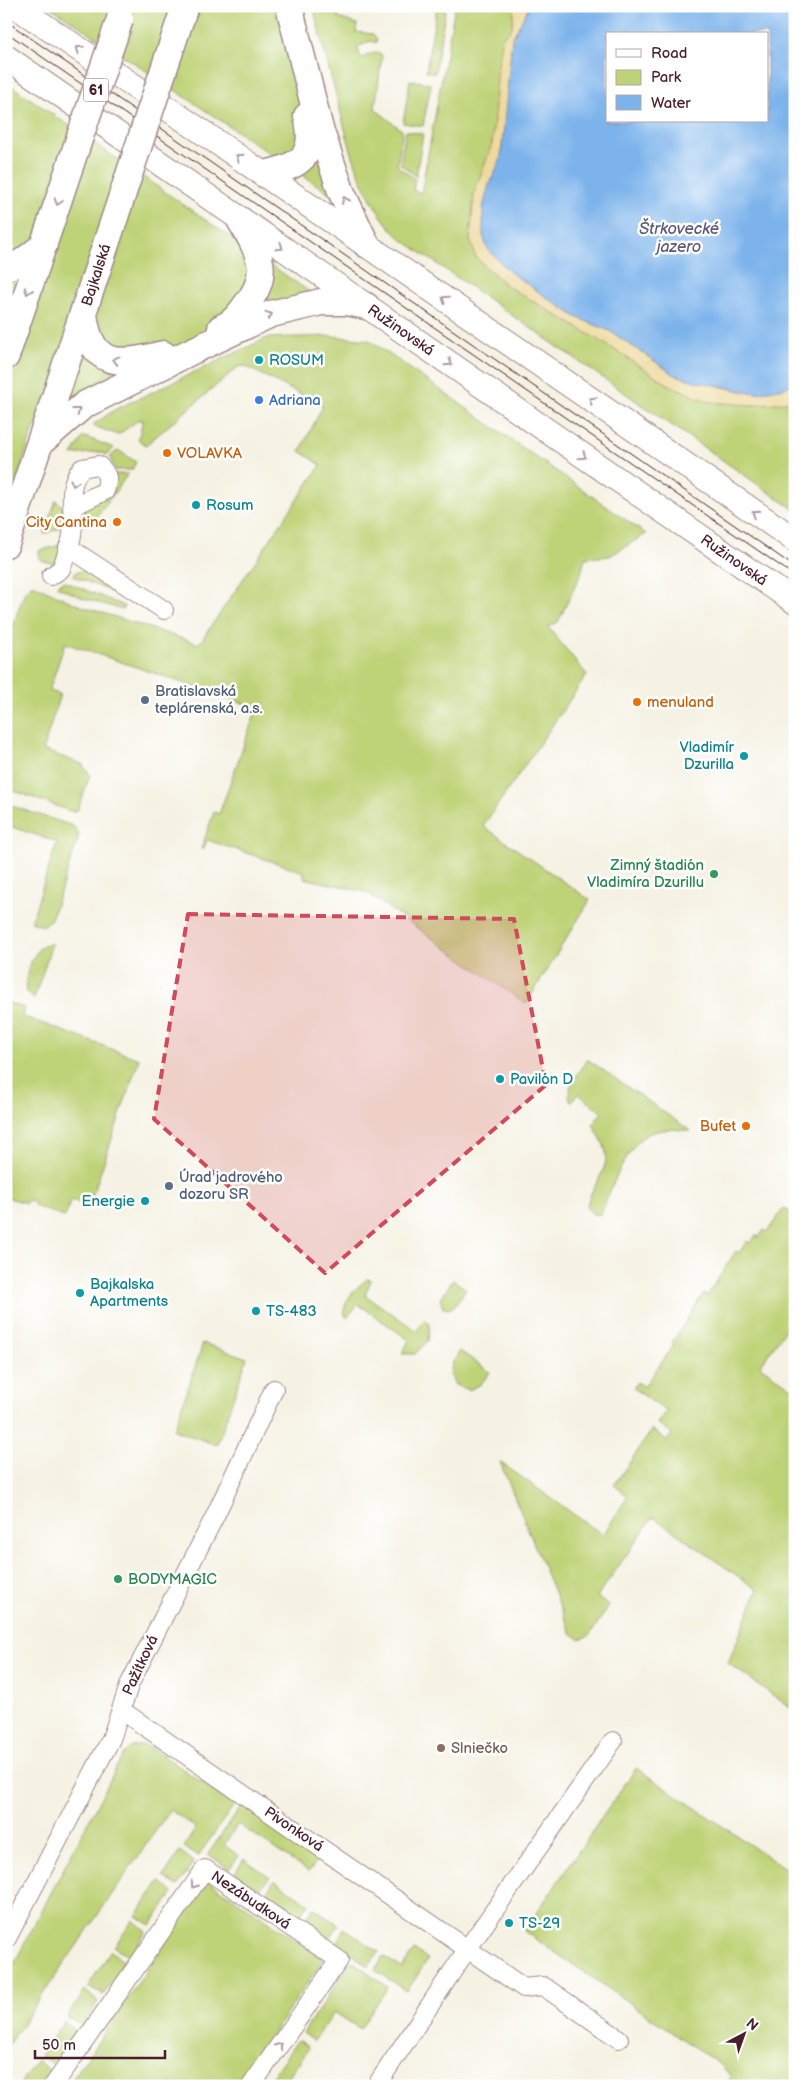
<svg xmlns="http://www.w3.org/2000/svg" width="801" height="2092" viewBox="0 0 801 2092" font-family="'Balsamiq Sans',sans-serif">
<rect width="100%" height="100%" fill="#fff"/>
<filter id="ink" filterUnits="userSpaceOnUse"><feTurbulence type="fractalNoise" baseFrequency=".02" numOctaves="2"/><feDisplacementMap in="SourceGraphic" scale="10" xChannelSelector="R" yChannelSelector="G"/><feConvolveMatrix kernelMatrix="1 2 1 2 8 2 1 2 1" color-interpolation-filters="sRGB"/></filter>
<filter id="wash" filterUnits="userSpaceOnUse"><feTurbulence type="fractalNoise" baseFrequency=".0096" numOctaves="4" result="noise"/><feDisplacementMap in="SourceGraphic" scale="20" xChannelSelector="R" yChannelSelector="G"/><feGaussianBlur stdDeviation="1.12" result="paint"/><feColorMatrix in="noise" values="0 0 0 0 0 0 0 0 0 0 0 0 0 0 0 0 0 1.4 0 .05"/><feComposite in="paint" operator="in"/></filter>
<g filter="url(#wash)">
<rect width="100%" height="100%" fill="#f5f2e3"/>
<path fill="#bed377" stroke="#847951" d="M 49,6 L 286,6 L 338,199 Z
M 313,6 L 340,6 L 338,18 L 357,24 L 356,32 L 373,34 L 377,40 L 376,43 L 371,41 L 357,47 L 361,58 L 377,52 L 382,55 L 375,109 L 403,131 L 397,166 L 415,179 L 413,190 L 421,193 L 455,6 L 514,6 L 512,28 L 503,37 L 492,144 L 474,194 L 470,240 L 476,258 L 507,286 L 604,343 L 668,384 L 696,397 L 710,402 L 752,405 L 786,402 L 795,398 L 795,510 L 401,239 C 362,202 351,152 338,102 C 329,70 321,38 313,6 Z
M 437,6 L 446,6 L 435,73 L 426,71 Z
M 410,80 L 431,84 L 423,126 L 403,123 Z
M 6,82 L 314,295 L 35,426 L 6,510 Z
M 406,131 L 423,134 L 416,176 L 400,164 Z
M 330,336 L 369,340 L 646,534 L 610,556 L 585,558 L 581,574 L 558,622 L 548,627 L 587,675 L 483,826 L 590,900 L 526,1004 L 366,892 L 304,878 L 304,872 L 207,840 L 203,850 L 201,849 L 214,812 L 219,814 L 257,708 L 65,643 L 49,691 L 60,694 L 43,750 L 82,764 L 90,775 L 78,809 L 73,812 L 6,788 L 7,643 L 25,591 L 31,585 L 35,585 L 78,605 L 199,644 L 321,465 L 300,451 L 323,406 L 245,366 L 238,367 L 146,445 L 138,440 L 143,420 L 138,420 L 118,435 L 94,426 L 94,424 L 116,409 L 267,338 Z
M 83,437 L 85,437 L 114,448 L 107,455 L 100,452 L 72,455 Z
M 118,450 L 136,462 L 132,470 L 115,470 L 110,457 Z
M 115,474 L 128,474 L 93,522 L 84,526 L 85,508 Z
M 56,500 L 63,507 L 63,527 L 44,534 Z
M 63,544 L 57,562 L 51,563 L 40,560 L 39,551 Z
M 88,570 L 132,598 L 132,600 L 73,576 L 76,572 Z
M 64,581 L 124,606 L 123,610 L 83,598 L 56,586 Z
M 6,804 L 73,826 L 78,832 L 78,839 L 51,919 L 43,926 L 31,922 L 57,842 L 6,825 Z
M 52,944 L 34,999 L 26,992 C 23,980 32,953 43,945 Z
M 6,1002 L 24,1008 L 22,1016 L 139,1059 L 89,1206 L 71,1200 L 65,1217 L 34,1206 L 35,1203 L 27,1200 L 26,1203 L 6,1197 Z
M 587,1059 L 691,1131 C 676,1129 663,1128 648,1134 C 629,1142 608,1194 601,1214 L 593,1214 L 587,1208 C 588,1189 608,1174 606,1153 C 605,1144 597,1133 593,1124 L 602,1112 L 578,1094 L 571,1102 C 564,1089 580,1071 587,1059 Z
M 784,1208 L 795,1216 L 795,1316 L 760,1366 L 795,1390 L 795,1711 L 728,1663 L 758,1590 L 653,1517 L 597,1597 L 609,1606 L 589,1636 L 579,1639 L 571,1633 L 500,1462 L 603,1535 L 628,1496 L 614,1485 L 652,1430 L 667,1440 L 672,1434 L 657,1423 L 667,1412 L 633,1388 L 637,1382 L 644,1387 L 674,1345 L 672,1343 L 703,1294 L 707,1296 L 736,1251 L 739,1253 L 747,1241 L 750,1243 L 756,1235 L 758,1238 L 764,1230 L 767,1232 Z
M 368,1279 L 371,1280 L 365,1295 L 417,1331 L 425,1319 L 430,1324 L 428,1341 L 415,1354 L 402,1354 L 409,1340 L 358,1304 L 347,1318 C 337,1307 357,1285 368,1279 Z
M 453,1280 L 466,1289 C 460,1297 455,1312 443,1308 L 440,1299 Z
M 203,1343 L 247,1358 L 217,1445 L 174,1430 Z
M 460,1351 L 490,1372 L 481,1384 L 469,1390 L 455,1385 L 450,1374 L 453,1362 Z
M 143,1745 L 154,1749 L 234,1805 L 198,1856 L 184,1847 L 196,1828 L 170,1810 L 6,2048 L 6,1979 L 124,1753 L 132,1747 Z
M 636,1768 L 795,1875 L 795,2086 L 725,2086 L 731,2077 L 722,2066 L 524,1931 Z
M 242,1805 L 318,1859 L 309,1872 L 238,1824 L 224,1845 L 239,1856 L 229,1869 L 208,1854 Z
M 180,1851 L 194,1862 L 178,1886 L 163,1877 Z
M 244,1859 L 270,1877 L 259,1890 L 235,1873 Z
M 274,1880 L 309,1904 L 298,1917 L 266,1894 Z
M 160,1881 L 173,1893 L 151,1925 L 136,1916 Z
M 208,1881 L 324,1959 L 237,2086 L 68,2086 Z
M 313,1907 L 339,1925 L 329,1938 L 305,1922 Z
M 133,1920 L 146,1931 L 130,1956 L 114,1947 Z
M 344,1928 L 379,1952 L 368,1966 L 336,1943 Z
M 414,1950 L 428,1959 L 407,1991 L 375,1970 L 383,1956 L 402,1968 Z
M 111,1951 L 125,1963 L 103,1995 L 88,1986 Z
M 352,1961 L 388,1987 L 360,2029 L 334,2012 L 314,2041 L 303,2033 Z
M 85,1990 L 98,2002 L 82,2026 L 67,2017 Z
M 64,2021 L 77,2032 L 55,2065 L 40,2056 Z
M 298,2040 L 309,2048 L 284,2084 L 272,2076 Z
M 37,2060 L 50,2071 L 41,2086 L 19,2086 Z"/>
<path fill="#eeda9e" stroke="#9c7c64" d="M 514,6 L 529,6 L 512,39 L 501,158 L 488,188 L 483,235 L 487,248 L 510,272 L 549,299 L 576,317 L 610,331 L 675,375 L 747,393 L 795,382 L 795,398 L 786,402 L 752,405 L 710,402 L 696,397 L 668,384 L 604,343 L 507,286 L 476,258 L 470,240 L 474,194 L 492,144 L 498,65 L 503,37 L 512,28 Z"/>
<path fill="#7bb3eb" stroke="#62698b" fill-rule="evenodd" d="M 529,6 L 795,6 L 795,382 L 785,388 L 757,393 L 698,382 L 675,375 L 610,331 L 576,317 L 549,299 L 510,272 L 487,248 L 483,235 L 483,208 L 488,188 L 501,158 L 512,39 ZM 607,34 L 767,34 L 767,121 L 607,121 Z"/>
</g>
<g filter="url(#ink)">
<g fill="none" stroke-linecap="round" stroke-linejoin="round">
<defs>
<path id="street" d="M 68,547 L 164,610
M 51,576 L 61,569 C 65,558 70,547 72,535 C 76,511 64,487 82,468 L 98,465 C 108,473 109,479 105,491 L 72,507
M 121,1710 L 524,1988 L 543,1986 L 619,2039
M 6,1940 L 111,1739 L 130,1683 L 214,1518 L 274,1389
M 53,2086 L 205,1869 L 339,1960 L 251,2086
M 376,2086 L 468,1948 L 613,1741"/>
<path id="secondary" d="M 15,6 L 192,125 L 795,540
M 6,57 L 795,602"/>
<path id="primary" d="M 289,6 L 320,129 L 341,191 L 366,244
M 169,54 L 185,6
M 264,174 C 301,166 317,156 307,116
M 6,267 L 21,263 L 44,245
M 84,313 C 90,368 118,366 163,354
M 221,328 C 233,323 239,315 246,305 C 273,272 258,251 240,220
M 6,356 L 72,160
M 41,442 L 84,405 L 188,353 L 271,314 L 321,302 L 347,302 L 366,306
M 6,544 L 123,193"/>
</defs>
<use href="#street" stroke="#a08887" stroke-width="20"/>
<use href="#secondary" stroke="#a08887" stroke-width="26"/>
<use href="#primary" stroke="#a08887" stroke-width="29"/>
<use href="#street" stroke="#fff" stroke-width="18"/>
<use href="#secondary" stroke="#fff" stroke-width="24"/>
<use href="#primary" stroke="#fff" stroke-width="26"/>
<path stroke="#4a1f2b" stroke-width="1" d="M 6,21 L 795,567
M 6,32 L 795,576"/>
<defs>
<path id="primary-bridge" d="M 72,160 L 120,19
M 123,193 L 169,54"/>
</defs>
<use href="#primary-bridge" stroke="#a08887" stroke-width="29" stroke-linecap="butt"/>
<use href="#primary-bridge" stroke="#fff" stroke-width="26"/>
</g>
<defs><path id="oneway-chevron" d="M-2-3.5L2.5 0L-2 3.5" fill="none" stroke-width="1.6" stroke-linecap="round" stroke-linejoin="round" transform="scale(1.25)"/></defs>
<g stroke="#ae9aa0">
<use href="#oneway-chevron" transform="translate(79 49) rotate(-146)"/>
<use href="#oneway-chevron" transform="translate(239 157) rotate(-145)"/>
<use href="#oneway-chevron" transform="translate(345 200) rotate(-113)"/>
<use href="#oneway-chevron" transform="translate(58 202) rotate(108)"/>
<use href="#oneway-chevron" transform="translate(280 247) rotate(34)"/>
<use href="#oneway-chevron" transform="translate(28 291) rotate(109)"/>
<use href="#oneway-chevron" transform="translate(445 299) rotate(-145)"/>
<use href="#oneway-chevron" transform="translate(269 315) rotate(-22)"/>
<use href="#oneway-chevron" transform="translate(116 360) rotate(-165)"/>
<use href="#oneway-chevron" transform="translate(449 363) rotate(35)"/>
<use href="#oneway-chevron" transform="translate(592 400) rotate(-145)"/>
<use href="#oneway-chevron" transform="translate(77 411) rotate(-38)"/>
<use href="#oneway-chevron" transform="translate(583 456) rotate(35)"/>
<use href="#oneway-chevron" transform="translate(74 483) rotate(105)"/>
<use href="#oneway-chevron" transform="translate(755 513) rotate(-145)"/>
<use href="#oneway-chevron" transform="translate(194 1885) rotate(125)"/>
<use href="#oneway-chevron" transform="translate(279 2046) rotate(-55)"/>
</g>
</g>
<path fill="#d1495b" fill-opacity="0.2" stroke="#d1495b" stroke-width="4" stroke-dasharray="10 6" stroke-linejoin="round" d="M 188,914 L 514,919 L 546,1085 L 325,1273 L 154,1119 Z"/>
<g fill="#0f9aa8" stroke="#fff" stroke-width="2">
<circle cx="259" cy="360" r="5"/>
<circle cx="196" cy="505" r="5"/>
<circle cx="744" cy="756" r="5"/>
<circle cx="500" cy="1079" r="5"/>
<circle cx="145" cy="1201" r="5"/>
<circle cx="80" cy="1293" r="5"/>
<circle cx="256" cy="1311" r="5"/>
<circle cx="509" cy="1923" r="5"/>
</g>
<circle fill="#3f7fe0" stroke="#fff" stroke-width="2" cx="259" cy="400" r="5"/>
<g fill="#e8710a" stroke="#fff" stroke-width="2">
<circle cx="167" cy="453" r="5"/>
<circle cx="117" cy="522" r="5"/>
<circle cx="637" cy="702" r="5"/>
<circle cx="746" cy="1126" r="5"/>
</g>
<g fill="#5c6f8a" stroke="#fff" stroke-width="2">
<circle cx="145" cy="700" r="5"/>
<circle cx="169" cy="1186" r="5"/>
</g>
<g fill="#2e9e5b" stroke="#fff" stroke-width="2">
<circle cx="714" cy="874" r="5"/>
<circle cx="118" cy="1579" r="5"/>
</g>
<circle fill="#8d6e63" stroke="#fff" stroke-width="2" cx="441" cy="1748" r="5"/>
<g text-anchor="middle" stroke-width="5" stroke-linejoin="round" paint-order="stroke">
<rect fill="#fff" stroke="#80626b" stroke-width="1" x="83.5" y="78.5" width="25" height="23" rx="4"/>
<g font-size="14" font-weight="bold" fill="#4a1f2b">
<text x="96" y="95">61</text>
</g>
<g font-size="15" fill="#4a1f2b" stroke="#fff">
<text transform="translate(96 275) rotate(-72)" y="5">Bajkalská</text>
<text transform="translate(401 330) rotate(35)" y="5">Ružinovská</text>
<text transform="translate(734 560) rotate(35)" y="5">Ružinovská</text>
<text transform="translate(140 1665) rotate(-65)" y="5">Pažítková</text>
<text transform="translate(294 1829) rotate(34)" y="5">Pivonková</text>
<text transform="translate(251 1900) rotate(34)" y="5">Nezábudková</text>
</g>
<g font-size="15" fill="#0d838f" stroke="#fff" text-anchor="start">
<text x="269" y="365">ROSUM</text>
<text x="206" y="510">Rosum</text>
<text x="734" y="752" text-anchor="end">Vladimír<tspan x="734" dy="17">Dzurilla</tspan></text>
<text x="510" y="1084">Pavilón D</text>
<text x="135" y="1206" text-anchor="end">Energie</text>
<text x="90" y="1289">Bajkalska<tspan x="90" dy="17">Apartments</tspan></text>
<text x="266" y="1316">TS-483</text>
<text x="519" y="1928">TS-29</text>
</g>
<g font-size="15" fill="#366cbe" stroke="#fff" text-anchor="start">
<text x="269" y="405">Adriana</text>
</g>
<g font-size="15" fill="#c56008" stroke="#fff" text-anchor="start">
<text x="177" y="458">VOLAVKA</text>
<text x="107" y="527" text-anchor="end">City Cantina</text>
<text x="647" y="707">menuland</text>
<text x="736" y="1131" text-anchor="end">Bufet</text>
</g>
<g font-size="15" fill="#4e5e75" stroke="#fff" text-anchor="start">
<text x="155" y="696">Bratislavská<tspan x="155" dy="17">teplárenská, a.s.</tspan></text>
<text x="179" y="1182">Úrad jadrového<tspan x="179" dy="17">dozoru SR</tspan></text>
</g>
<g font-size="15" fill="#27864d" stroke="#fff" text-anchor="end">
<text x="704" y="870">Zimný štadión<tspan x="704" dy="17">Vladimíra Dzurillu</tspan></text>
<text x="128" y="1584" text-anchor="start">BODYMAGIC</text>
</g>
<g font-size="15" fill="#785e54" stroke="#fff" text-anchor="start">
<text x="451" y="1753">Slniečko</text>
</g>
<g font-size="16" font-style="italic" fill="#5e5a78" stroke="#fff">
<text x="679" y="234">Štrkovecké<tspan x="679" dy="18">jazero</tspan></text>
</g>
</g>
<rect width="801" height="2092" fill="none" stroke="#fff" stroke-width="25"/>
<rect x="606" y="32" width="162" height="90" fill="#ffffff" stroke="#b7a5aa"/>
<rect x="616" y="49" width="25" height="8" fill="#ffffff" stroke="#b7a5aa"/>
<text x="651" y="58" font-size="15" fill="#4a1f2b">Road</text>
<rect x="616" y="70" width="25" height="15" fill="#bed377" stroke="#b7a5aa"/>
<text x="651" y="82" font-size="15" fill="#4a1f2b">Park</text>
<rect x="616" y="95" width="25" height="15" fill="#7bb3eb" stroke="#b7a5aa"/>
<text x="651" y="108" font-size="15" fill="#4a1f2b">Water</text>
<g transform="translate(744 2034) rotate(41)" stroke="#ffffff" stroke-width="4" paint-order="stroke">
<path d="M0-4L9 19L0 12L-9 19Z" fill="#4a1f2b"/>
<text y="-8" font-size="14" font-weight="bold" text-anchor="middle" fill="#4a1f2b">N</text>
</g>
<path d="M35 2050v8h130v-8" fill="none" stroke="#4a1f2b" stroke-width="2.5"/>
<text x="42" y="2050" font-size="15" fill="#4a1f2b" stroke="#ffffff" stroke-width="4" paint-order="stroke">50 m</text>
</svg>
